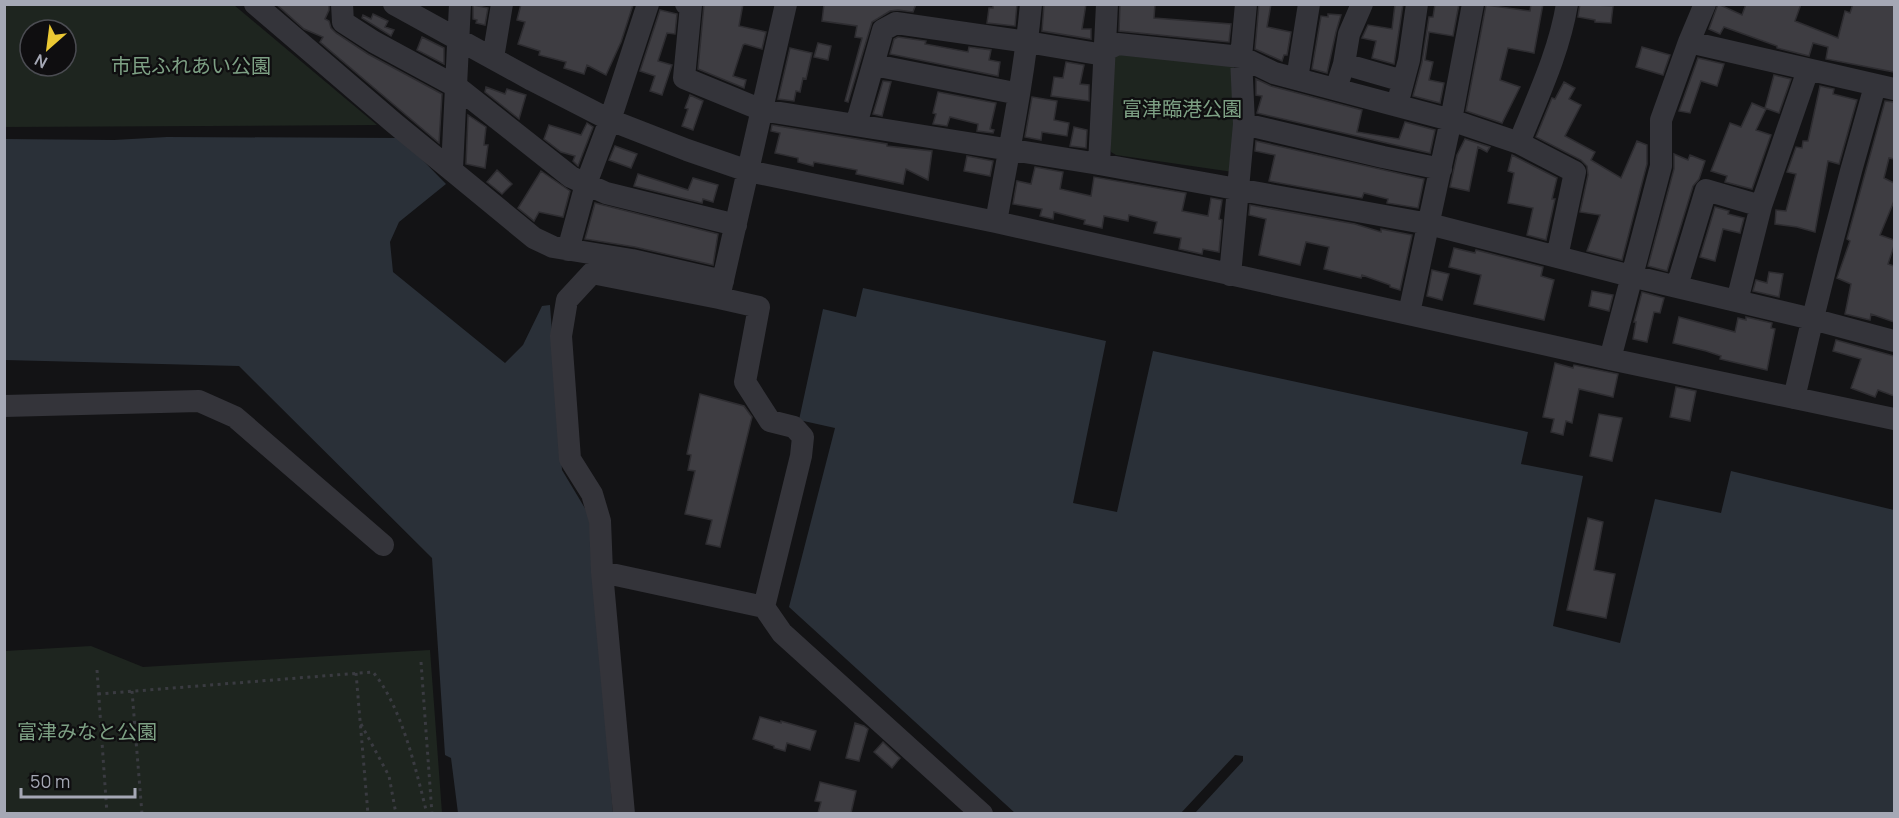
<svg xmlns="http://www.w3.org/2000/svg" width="1899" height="818" viewBox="0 0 1899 818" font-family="Manrope,'Noto Sans JP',sans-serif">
<rect width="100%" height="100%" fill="#131315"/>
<path fill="#1e251f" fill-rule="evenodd" d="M 4,5 L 234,5 L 377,125 L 5,127 ZM 30,30 L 66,30 L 66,66 L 30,66 Z
M 1118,48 L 1234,60 L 1233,172 L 1116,155 L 1111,152 L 1108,57 Z
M 91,646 L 143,667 L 430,650 L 442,813 L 5,813 L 5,651 Z"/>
<path fill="#2a3038" d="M 167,137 L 401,138 L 446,184 L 399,222 L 390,242 L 393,272 L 505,363 L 523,345 L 542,306 L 550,305 L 562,470 L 589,515 L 613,813 L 458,813 L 451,758 L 445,755 L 432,558 L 239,366 L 5,360 L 5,139 L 114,140 Z
M 863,288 L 1106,341 L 1073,503 L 1117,512 L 1153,351 L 1528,432 L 1521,464 L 1583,476 L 1553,626 L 1620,643 L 1655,499 L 1721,513 L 1731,471 L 1894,510 L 1894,813 L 1195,813 L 1243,761 L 1243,756 L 1235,755 L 1181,813 L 1015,813 L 789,607 L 835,428 L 799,420 L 823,309 L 856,317 Z"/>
<path fill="#3e3d42" stroke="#2e2d31" stroke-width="1.5" d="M 276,4 L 329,4 L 329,10 L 325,19 L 329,21 L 331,28 L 336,33 L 368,54 L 442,94 L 439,143 L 320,42 L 323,37 L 304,29 Z
M 521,4 L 630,4 L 633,5 L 621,42 L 606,75 L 587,65 L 584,74 L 564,68 L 566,62 L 539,55 L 540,51 L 518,44 L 525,22 L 517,20 Z
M 704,4 L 743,4 L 739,26 L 766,32 L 762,49 L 745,44 L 743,45 L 733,76 L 746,80 L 744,88 L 698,69 Z
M 824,4 L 916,4 L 913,12 L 898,10 L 890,11 L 872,22 L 848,102 L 845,101 L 862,38 L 855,37 L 857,26 L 822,21 Z
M 993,4 L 1017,4 L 1015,26 L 987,23 L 989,8 L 993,8 Z
M 1044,4 L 1086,4 L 1082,29 L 1091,29 L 1091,39 L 1042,31 Z
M 1120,4 L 1155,4 L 1154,18 L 1231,24 L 1229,42 L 1119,31 Z
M 1259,4 L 1271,4 L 1267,27 L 1291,32 L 1287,55 L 1284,55 L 1282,61 L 1255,49 Z
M 1395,4 L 1403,4 L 1394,64 L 1372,58 L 1376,41 L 1362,38 L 1368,25 L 1392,29 Z
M 1435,4 L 1459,4 L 1453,36 L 1429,32 L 1425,60 L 1433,62 L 1429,80 L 1444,83 L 1440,103 L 1413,96 L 1422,62 L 1429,17 L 1433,17 Z
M 1531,4 L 1543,4 L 1534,53 L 1508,48 L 1500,80 L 1520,87 L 1502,123 L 1466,111 L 1486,5 L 1530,11 Z
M 1580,4 L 1613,6 L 1611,23 L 1595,22 L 1595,20 L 1578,17 Z
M 1718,4 L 1742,15 L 1746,4 L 1801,4 L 1795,21 L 1838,38 L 1845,11 L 1850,13 L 1853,4 L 1894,4 L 1894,72 L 1826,59 L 1828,47 L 1813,43 L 1809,56 L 1777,48 L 1777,46 L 1724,27 L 1720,34 L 1709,29 Z
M 473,5 L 488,8 L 485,25 L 476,23 L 477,20 L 473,19 Z
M 660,10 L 677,14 L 675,34 L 667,33 L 658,61 L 672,65 L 662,95 L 650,91 L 655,76 L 640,71 Z
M 373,14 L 388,21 L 385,27 L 394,30 L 391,36 L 362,18 L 363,15 L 371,19 Z
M 1328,14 L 1341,15 L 1336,32 L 1327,73 L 1312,69 L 1321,16 L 1328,17 Z
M 422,37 L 444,48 L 444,64 L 417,50 Z
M 898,37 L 926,41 L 925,44 L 968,52 L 969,47 L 991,50 L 989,60 L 1000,62 L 998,76 L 890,54 L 894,39 Z
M 818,43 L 831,46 L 828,60 L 814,57 Z
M 1642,47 L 1670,55 L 1663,75 L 1636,67 Z
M 790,48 L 812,53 L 806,79 L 803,78 L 800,92 L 796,91 L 794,101 L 778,99 Z
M 1698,58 L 1724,64 L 1717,86 L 1701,81 L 1690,113 L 1679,111 Z
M 1066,62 L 1084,65 L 1080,84 L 1089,85 L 1089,101 L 1051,96 L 1054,77 L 1063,78 Z
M 1774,75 L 1791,79 L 1779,113 L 1765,108 Z
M 1256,79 L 1271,86 L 1362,110 L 1357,132 L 1399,139 L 1405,122 L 1435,130 L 1430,153 L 1257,113 L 1262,96 L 1256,95 Z
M 883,81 L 891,82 L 882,116 L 873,114 Z
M 1564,82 L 1575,88 L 1569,99 L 1581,105 L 1565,136 L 1595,152 L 1591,160 L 1621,178 L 1637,141 L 1647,145 L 1647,164 L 1622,260 L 1587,251 L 1600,215 L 1580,212 L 1588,175 L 1587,166 L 1581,160 L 1536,137 L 1552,98 L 1555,99 Z
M 1820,86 L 1834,89 L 1833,94 L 1857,100 L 1839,164 L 1828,161 L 1815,232 L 1797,227 L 1775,224 L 1776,210 L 1786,211 L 1796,174 L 1787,172 L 1796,147 L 1802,148 L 1803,141 L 1808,141 Z
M 486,87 L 505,94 L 507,89 L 526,95 L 519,119 L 485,92 Z
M 938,92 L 996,103 L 990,129 L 994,130 L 993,133 L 977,131 L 978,124 L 950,117 L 947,126 L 933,124 L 936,114 L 933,113 Z
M 690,95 L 703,101 L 693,130 L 682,126 L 688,109 L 685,108 Z
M 1032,97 L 1057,101 L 1054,120 L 1069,123 L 1067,136 L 1042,132 L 1041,140 L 1025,137 Z
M 1885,101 L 1894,102 L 1894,159 L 1889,158 L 1884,178 L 1894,183 L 1894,201 L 1880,235 L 1894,240 L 1894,246 L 1888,264 L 1894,266 L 1894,322 L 1871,314 L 1870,320 L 1845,314 L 1851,284 L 1837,278 L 1850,241 L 1847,239 Z
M 1752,103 L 1766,109 L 1756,130 L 1771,135 L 1752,189 L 1725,182 L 1727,176 L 1711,171 L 1730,123 L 1741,127 Z
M 468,115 L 486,127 L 484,145 L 488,145 L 485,168 L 466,164 Z
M 587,123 L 593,127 L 578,166 L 573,161 L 575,156 L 561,152 L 544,139 L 549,125 L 581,135 Z
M 772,125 L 887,144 L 887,146 L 932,151 L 928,180 L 906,169 L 903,184 L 856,174 L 857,170 L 814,162 L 813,166 L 798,162 L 798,158 L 775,153 L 780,133 L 771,131 Z
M 1074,127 L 1087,130 L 1086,148 L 1070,146 Z
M 1465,139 L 1490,147 L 1487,152 L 1478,147 L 1469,191 L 1450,187 L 1457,155 Z
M 1256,141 L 1424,179 L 1418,208 L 1387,203 L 1388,199 L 1364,193 L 1362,198 L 1269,181 L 1275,155 L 1255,151 Z
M 615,146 L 637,154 L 631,168 L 609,160 Z
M 1674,154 L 1688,160 L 1690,155 L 1705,161 L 1699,179 L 1693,186 L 1667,271 L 1648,266 L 1674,169 Z
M 1512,155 L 1557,178 L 1552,199 L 1555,199 L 1546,240 L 1527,235 L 1533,208 L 1508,203 L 1514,173 L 1508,171 Z
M 967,156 L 993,161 L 990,176 L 964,171 Z
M 1035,167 L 1063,172 L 1060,189 L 1091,196 L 1094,177 L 1186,193 L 1182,211 L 1208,216 L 1211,198 L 1222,200 L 1219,219 L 1222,220 L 1219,252 L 1203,249 L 1202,254 L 1179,249 L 1181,238 L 1154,233 L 1157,222 L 1129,215 L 1128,221 L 1104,216 L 1102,228 L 1084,224 L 1085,220 L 1054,212 L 1053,219 L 1040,216 L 1042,209 L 1013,204 L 1017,181 L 1031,184 Z
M 497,170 L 512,184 L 502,194 L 487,182 Z
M 541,171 L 570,191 L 563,217 L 539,212 L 534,221 L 518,208 Z
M 638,174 L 688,190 L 693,178 L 718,185 L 713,202 L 703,199 L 702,203 L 634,186 Z
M 595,203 L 718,234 L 713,265 L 635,247 L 585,239 Z
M 1250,205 L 1355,224 L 1381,232 L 1381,229 L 1412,235 L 1400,290 L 1390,287 L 1390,285 L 1362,275 L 1361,278 L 1324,269 L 1329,247 L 1306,242 L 1300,265 L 1259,255 L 1266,219 L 1249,215 Z
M 1715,207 L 1729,211 L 1728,214 L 1744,218 L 1740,233 L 1723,229 L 1715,261 L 1700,257 Z
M 1454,248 L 1475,253 L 1476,250 L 1543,267 L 1541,276 L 1554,280 L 1544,320 L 1474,304 L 1481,275 L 1449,267 Z
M 1432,270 L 1449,274 L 1442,300 L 1427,296 Z
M 1769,272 L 1783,274 L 1779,297 L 1753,291 L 1756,280 L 1767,283 Z
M 1592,291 L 1613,295 L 1609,311 L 1589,306 Z
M 1642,292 L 1664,298 L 1660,313 L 1654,312 L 1647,342 L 1633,339 L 1636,322 L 1634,322 Z
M 1679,317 L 1735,332 L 1738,318 L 1746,320 L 1746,317 L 1772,323 L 1771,328 L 1775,329 L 1767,370 L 1720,359 L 1721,356 L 1706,351 L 1673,343 Z
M 1836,340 L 1894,356 L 1894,396 L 1878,390 L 1875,397 L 1851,388 L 1861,359 L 1833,351 Z
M 1555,363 L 1573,368 L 1574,365 L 1618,374 L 1613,397 L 1579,389 L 1572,423 L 1566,421 L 1563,435 L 1551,432 L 1554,419 L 1543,417 Z
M 1676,387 L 1696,391 L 1690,421 L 1670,417 Z
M 700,394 L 744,406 L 752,417 L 720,547 L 706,544 L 712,520 L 685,514 L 695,471 L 688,470 L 691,455 L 687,454 Z
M 1599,414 L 1622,418 L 1612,461 L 1590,456 Z
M 1588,518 L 1603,522 L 1594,570 L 1615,574 L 1606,618 L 1567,610 Z
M 760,717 L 781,723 L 781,721 L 816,731 L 810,750 L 787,743 L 785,751 L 774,748 L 774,746 L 753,739 Z
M 855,723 L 864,726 L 868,729 L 859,761 L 846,758 Z
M 883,742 L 900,758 L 892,768 L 874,752 Z
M 820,782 L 856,791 L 851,813 L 818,813 L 821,802 L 815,801 Z"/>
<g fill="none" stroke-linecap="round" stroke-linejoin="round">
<path stroke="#3a3b41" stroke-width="3" stroke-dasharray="3 4.5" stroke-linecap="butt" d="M 421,662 L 432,814
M 97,670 L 107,814
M 356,673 L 368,814
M 132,691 L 142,814
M 98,694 L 373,672 C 402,707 416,770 427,814
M 361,724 L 389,776 L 396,814"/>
<path stroke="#34343a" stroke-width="22" d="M 255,4 L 394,123 L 534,238 L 553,247 L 632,260 L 723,281
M 342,4 L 343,22 L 374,42 L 457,87 L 571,177 L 606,193 L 736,225
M 394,4 L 532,80 L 610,120 L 687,150 L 748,171 L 996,222 L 1610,359 L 1894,419
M 686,4 L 691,5 L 684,78 L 762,110 L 1099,164 L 1429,224 L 1631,276 L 1812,319 L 1894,341
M 1689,42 L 1894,89
M 493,58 L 502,4
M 1344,64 L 1403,81
M 874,65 L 1019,94
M 1297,79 L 1309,4
M 1336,89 L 1344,64 L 1349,34 L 1362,4
M 1397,105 L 1409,60 L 1417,4
M 1244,124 L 1383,157 L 1441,169
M 856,125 L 883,30 L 896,23 L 1027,42 L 1098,54 L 1118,44 L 1241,57 L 1274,73 L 1451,120 L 1519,143 L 1575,172 L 1557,257
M 1519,143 C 1537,98 1559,53 1567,4
M 1099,164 L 1107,4
M 452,169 L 460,4
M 996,222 C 1009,150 1024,78 1031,4
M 568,250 L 586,184 L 610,120 L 648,4
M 1230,275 L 1244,124 L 1241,57 L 1246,4
M 1677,286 L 1706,190 L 1761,206
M 720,293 L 786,4
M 1737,301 L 1761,206 L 1808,70
M 1409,313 L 1451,120 L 1473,4
M 1610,359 L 1661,166 L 1661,120 L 1689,42 L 1705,4
M 1794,398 C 1818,293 1845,189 1875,86
M 4,406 L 199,401 L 235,417 L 383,545
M 602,572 L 764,607 L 782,633 L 982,814
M 624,814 L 602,572 L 600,521 L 592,494 L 570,459 L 561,336 L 567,300 L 592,273 L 719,298 L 759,307 L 745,382 L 770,421 L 794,427 L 803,437 L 801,456 L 764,607"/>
</g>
<g text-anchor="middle" stroke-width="4.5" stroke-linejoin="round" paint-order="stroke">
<g font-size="20" fill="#7da084" stroke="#0f0e10">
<text x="191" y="73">市民ふれあい公園</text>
<text x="1182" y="116">富津臨港公園</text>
<text x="87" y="739">富津みなと公園</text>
</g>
</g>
<rect width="1899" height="818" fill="none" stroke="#a5a8b5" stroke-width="12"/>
<g transform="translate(48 48) rotate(208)"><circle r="28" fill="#0f0e10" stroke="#4b4c52" stroke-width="1.5"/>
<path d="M0-4.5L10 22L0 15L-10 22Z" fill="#ecc934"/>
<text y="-9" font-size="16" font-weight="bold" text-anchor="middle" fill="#a5a8b5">N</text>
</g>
<path d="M21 788v9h114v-9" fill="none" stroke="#a5a8b5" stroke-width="3"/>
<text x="30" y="788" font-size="18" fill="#a5a8b5" stroke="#0f0e10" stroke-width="4.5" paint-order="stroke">50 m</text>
</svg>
